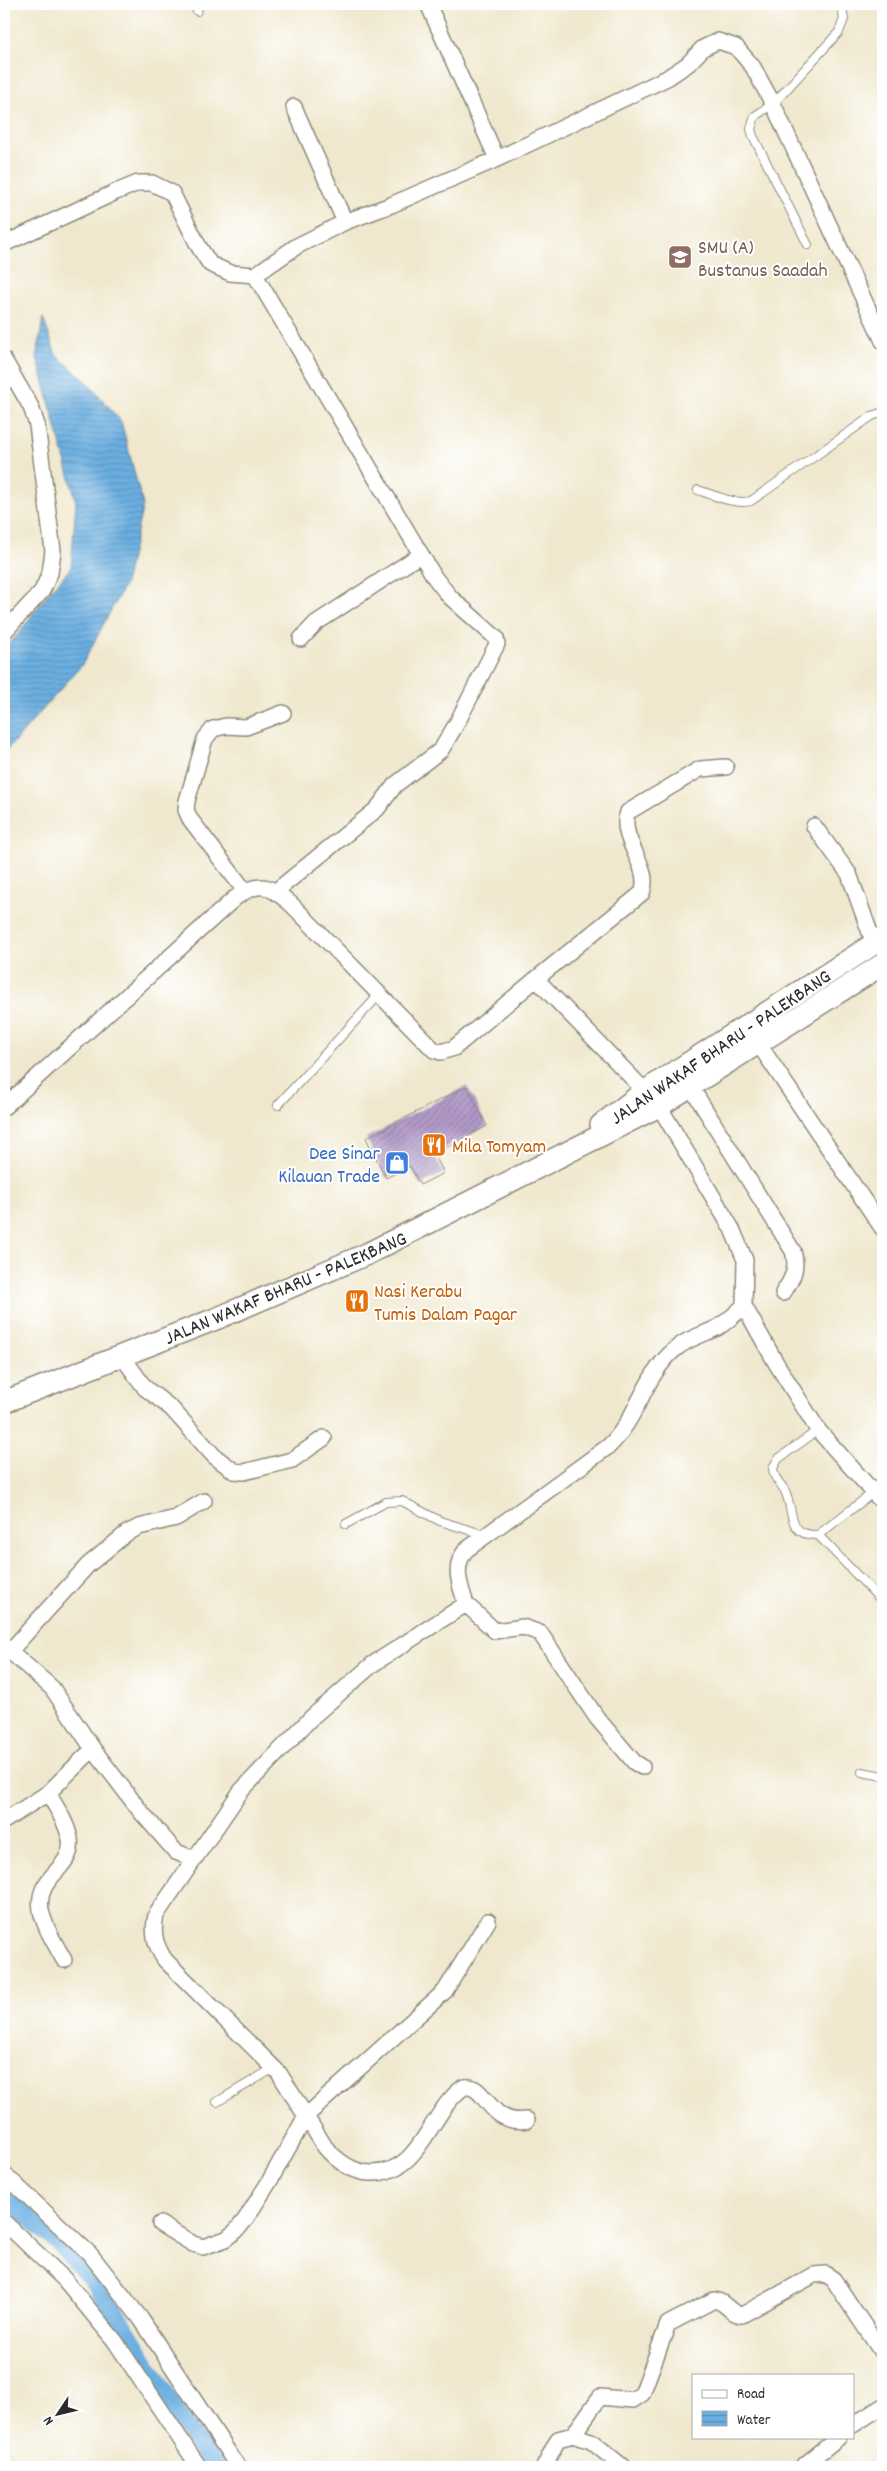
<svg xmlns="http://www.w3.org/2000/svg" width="887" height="2471" viewBox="0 0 887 2471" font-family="Dekko,sans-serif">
<defs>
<pattern id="water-rules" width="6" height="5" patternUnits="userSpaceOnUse" patternTransform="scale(1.25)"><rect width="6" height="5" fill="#6bafe1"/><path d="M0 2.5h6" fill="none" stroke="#588fb7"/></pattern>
<pattern id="building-hatch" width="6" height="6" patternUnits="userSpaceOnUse" patternTransform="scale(1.25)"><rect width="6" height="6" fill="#b29ac9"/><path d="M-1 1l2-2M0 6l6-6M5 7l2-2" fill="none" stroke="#917ea3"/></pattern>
</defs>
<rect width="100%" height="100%" fill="#fff"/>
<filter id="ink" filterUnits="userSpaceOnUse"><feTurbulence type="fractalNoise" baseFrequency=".02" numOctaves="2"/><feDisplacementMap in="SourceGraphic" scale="10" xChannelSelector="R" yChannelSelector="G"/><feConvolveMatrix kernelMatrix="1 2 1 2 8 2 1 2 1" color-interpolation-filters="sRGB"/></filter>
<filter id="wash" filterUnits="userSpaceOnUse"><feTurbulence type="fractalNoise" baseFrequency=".0096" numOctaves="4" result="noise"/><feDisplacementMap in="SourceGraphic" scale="20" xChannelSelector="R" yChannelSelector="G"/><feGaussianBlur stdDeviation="1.12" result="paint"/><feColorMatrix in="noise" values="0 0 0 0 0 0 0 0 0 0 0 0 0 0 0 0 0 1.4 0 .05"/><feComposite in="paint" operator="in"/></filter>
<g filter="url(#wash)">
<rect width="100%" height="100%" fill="#f0e8ce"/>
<path fill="url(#water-rules)" stroke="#4b6d86" d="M 43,318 L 56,355 L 84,379 L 121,421 L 143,505 L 125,584 L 82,665 L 17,739 L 4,752 L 4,650 L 20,632 L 48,593 L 71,568 L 76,501 L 37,357 Z"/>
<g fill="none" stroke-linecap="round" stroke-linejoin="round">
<path stroke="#6bafe1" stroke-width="20" d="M 4,2193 L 59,2242 L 96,2283 L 180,2419 L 215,2467"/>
</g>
<g id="blocks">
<path fill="url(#building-hatch)" d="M 467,1086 L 487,1126 L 434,1154 L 444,1173 L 420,1185 L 410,1166 L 386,1178 L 366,1138 Z"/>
</g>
</g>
<g filter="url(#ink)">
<use href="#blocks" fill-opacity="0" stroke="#8e8a7c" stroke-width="1"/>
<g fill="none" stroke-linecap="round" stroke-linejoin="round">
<defs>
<path id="lane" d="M 197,11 L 199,4
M 808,245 L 753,136 L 751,129 L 755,116 L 773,104 L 839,32 L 844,19 L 841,4
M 698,490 C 714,495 734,505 751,501 L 872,416 L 883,412
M 278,1105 L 379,995
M 818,1430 L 778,1459 L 773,1468 C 773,1479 781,1483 785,1491 C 795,1512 786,1536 818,1535
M 874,1492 L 818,1535 L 883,1602
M 346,1524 L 386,1502 L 402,1501 L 440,1521 L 485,1535
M 862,1772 L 883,1776
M 217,2102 L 274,2068"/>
<path id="street" d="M 428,4 L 497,159
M 294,107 L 345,222
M 4,244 L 116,192 L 138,183 L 152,183 L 172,193 L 199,247 L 210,264 L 230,273 L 255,275 L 297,246 L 345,222 L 391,205 L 497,159 L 667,78 L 688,64 L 703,48 L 718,41 L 736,47 L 753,67 L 773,104 L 883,341
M 255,275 L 435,578 L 450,597 L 496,638 L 497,644 L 457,723 L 441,750 L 395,785 L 377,809 L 276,891
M 4,360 L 31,407 L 37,425 L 53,551 L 50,573 L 42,591 L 4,632
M 301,639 L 316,623 L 420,555
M 814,826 L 849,874 L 874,944
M 245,891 L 190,819 L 186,810 L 187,801 L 205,739 L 213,729 L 226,726 L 246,727 L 283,713
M 536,979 L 642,893 C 653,866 617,839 628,812 L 700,769 L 726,767
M 758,1043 L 883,1229
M 691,1087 L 793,1251 C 798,1268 793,1278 783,1293
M 659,1106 L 732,1229 L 745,1260 L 744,1306 L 776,1363 L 818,1430 L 883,1503
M 4,1107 L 235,898 C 260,880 269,885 291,904 L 434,1050 L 441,1052 L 454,1048 L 536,979 L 645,1091
M 122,1356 L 145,1388 L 171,1408 L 214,1456 L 234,1471 L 244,1472 L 292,1460 L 324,1438
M 466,1604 L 495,1631 L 523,1627 L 540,1633 L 597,1718 L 634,1762 L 642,1767
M 4,1646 L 52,1688 L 93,1749
M 10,1651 L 88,1565 L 127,1533 L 139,1527 L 176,1518 L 204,1501
M 48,1793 C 56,1807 67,1823 70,1839 C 75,1869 35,1875 41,1910 C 44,1927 56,1945 64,1960
M 4,1821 L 48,1793 L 93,1749 L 141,1812 L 176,1852 L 194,1859
M 527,2120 C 487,2126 487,2083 464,2087 C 429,2111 422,2174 371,2173 C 353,2173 336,2160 325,2147 L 279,2073 L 165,1960 C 155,1945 152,1933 156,1915 L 241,1791 L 312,1717 L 373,1664 L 466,1604 C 460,1585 452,1567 466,1550 L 609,1446 C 637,1419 644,1377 673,1351 C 686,1339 702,1335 717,1328 C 727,1322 736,1313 744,1306
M 4,2174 L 90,2254 L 141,2319 L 238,2467
M 4,2222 L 65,2280 L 115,2341 L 199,2467
M 160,2224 L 193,2244 L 203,2247 L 226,2239 L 236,2231 L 245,2220 L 269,2182 L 306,2116 L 445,1991 L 488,1921
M 853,2425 L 883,2406
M 573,2435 L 600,2397 L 633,2400 L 642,2394 L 668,2324 L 714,2300 C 726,2301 729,2314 742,2315 L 814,2275 L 825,2274 L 833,2279 L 883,2354
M 544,2467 L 558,2439 L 573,2435 L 591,2441 L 623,2467
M 802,2467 L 839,2437"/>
<path id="secondary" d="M 601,1125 L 645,1091 L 883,938
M 4,1402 L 218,1318 L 367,1254 L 659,1106 L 883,964"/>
</defs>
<use href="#lane" stroke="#8e8a7c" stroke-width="10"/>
<use href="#street" stroke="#8e8a7c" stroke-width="18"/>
<use href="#secondary" stroke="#8e8a7c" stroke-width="24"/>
<use href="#lane" stroke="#fff" stroke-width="8"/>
<use href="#street" stroke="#fff" stroke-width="15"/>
<use href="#secondary" stroke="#fff" stroke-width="21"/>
</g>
</g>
<defs>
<symbol id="school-square" viewBox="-11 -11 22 22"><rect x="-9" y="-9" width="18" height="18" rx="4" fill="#8d6e63" stroke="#fff"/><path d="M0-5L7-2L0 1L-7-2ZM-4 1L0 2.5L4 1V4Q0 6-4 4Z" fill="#fff"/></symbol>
<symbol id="restaurant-square" viewBox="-11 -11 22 22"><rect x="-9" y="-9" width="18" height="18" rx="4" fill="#e8710a" stroke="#fff"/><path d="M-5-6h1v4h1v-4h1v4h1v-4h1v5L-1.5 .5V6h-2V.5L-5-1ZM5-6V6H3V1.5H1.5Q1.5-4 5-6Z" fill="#fff"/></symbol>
<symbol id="shop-square" viewBox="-11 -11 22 22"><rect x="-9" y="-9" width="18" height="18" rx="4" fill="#3f7fe0" stroke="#fff"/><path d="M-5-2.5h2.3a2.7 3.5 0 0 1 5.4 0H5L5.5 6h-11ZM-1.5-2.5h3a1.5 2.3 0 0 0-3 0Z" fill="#fff"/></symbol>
</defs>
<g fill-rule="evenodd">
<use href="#school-square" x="666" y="243" width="28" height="28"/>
<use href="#restaurant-square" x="420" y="1131" width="28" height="28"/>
<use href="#shop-square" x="383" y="1149" width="28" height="28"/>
<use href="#restaurant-square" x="343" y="1287" width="28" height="28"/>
</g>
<g text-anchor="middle" stroke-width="4" stroke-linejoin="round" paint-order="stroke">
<g font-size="20" fill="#785e54" stroke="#fff" text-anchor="start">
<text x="698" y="253">SMU (A)<tspan x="698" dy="23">Bustanus Saadah</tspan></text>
</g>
<g font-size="20" fill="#2b2b2b" stroke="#fff">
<text transform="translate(720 1046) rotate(-34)" y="7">JALAN WAKAF BHARU - PALEKBANG</text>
<text transform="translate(285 1287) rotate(-23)" y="7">JALAN WAKAF BHARU - PALEKBANG</text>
</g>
<g font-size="20" fill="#c56008" stroke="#fff" text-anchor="start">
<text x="452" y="1152">Mila Tomyam</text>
<text x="374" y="1297">Nasi Kerabu<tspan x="374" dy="23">Tumis Dalam Pagar</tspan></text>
</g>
<g font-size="20" fill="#366cbe" stroke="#fff" text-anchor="end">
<text x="380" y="1159">Dee Sinar<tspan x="380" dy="23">Kilauan Trade</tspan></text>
</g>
</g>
<rect width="887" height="2471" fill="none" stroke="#fff" stroke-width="20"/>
<rect x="692" y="2374" width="162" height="65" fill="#ffffff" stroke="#aaaaaa"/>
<rect x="702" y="2390" width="25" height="8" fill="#ffffff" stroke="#aaaaaa"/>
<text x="737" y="2398" font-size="15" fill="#2b2b2b">Road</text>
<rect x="702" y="2411" width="25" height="15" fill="url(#water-rules)" stroke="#aaaaaa"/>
<text x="737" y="2424" font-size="15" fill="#2b2b2b">Water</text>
<g transform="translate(58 2414) rotate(235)" stroke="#ffffff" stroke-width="4" paint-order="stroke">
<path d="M0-4L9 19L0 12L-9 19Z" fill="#2b2b2b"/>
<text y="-8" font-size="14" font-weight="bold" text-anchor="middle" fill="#2b2b2b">N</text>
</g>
</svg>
